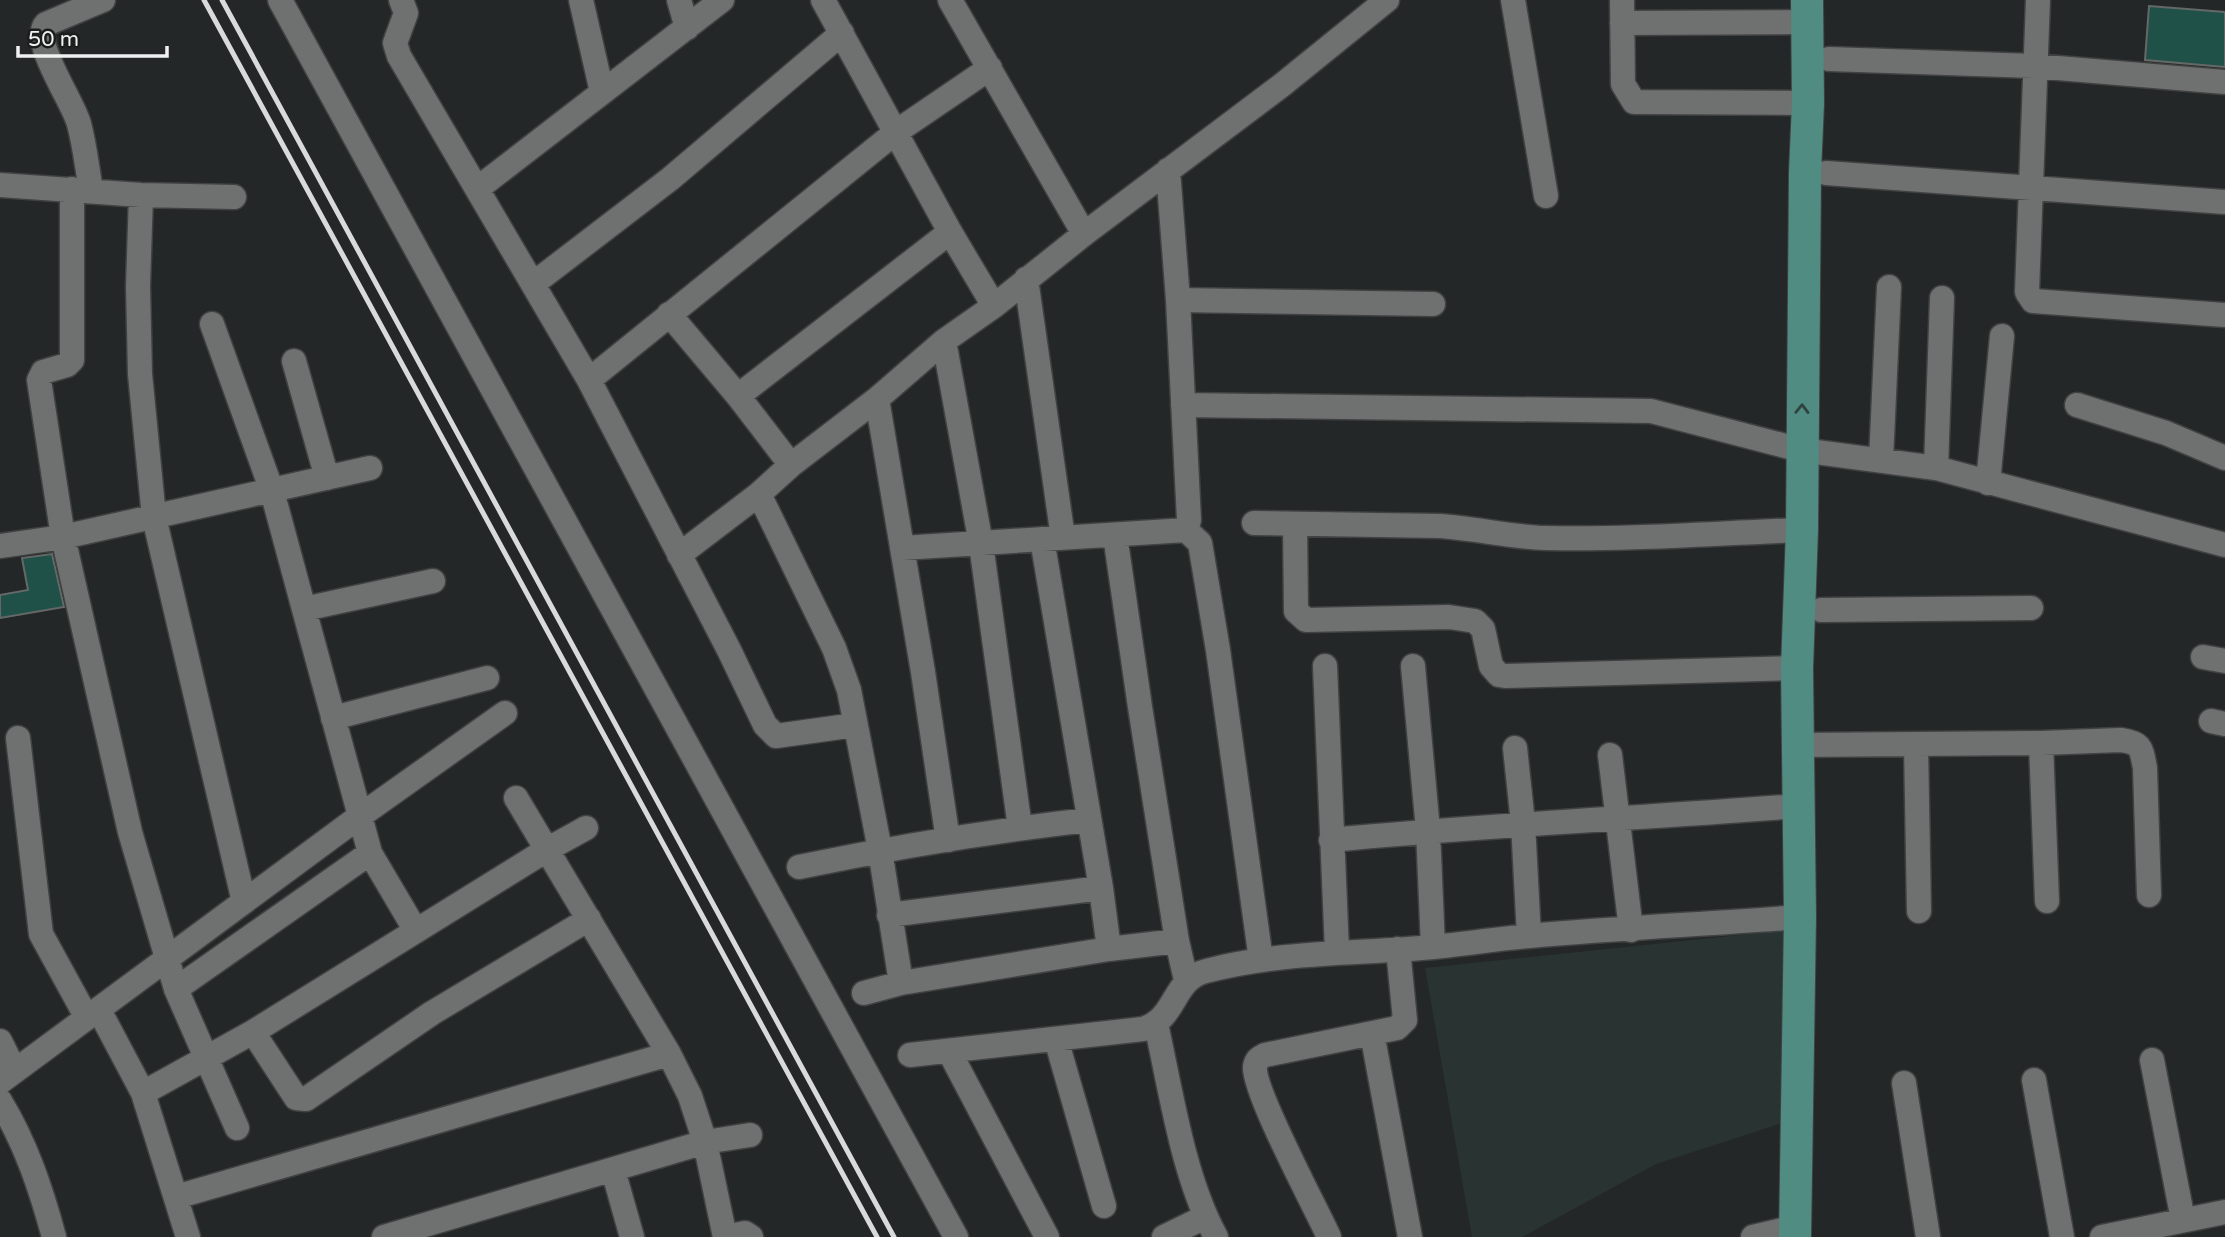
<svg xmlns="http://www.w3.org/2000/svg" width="2225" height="1237" viewBox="0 0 2225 1237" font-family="'Varela Round',sans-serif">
<rect width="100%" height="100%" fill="#242727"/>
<path fill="#293331" d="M 1788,930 L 1782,1123 L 1656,1164 L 1522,1237 L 1472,1237 L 1425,968 Z"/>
<path fill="#1f5148" stroke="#646867" stroke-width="2" d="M 2149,6 L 2225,12 L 2225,67 L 2145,60 Z
M 52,554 L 64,607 L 0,618 L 0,595 L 28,590 L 22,558 Z"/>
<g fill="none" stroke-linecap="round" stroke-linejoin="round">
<defs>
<path id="minor" d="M 280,0 L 956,1237
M 401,0 L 406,13 L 395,43 L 399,56 L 589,380 L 729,650 L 765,725 L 776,736 L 855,725
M 581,0 L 602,92
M 679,0 L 687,28
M 823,0 L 950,232 L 994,306
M 950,0 L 1084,234
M 1513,0 L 1546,196
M 1622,0 L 1623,84 L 1634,102 L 1808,103
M 2038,0 L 2027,292 L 2033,301 L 2225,315
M 1622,23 L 1807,22
M 1829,59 L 2034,66 L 2225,82
M 1168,170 L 1178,300 L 1189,520 L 1186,530
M 1826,173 L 2225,202
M 0,185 L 141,195 L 234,197
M 72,189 L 72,360 L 67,365 L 43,372 L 39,380 L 63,537 L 130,832 L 176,989 L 237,1128
M 477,189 L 722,0
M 91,190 C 87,168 85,146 79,124 C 74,103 30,41 46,24 L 103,0
M 141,195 L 138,286 L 140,374 L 154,517 L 244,902
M 1026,279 L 1063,538
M 533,284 L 670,179 L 842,33
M 1178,300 L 1433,304
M 669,314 L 738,396 L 791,465
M 212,324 L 272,491 L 370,853 L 416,931
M 944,341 L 981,544 L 1020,828
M 294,361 L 327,478
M 589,380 L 896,132 L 990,68
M 738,396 L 950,232
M 877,399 L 923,672 L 948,840
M 1183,405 L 1651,411 L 1801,450 L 1936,468 L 2225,545
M 2077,405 L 2166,433 L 2225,458
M 1881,460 L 1889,287
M 1936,468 L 1942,298
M 1988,483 L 2002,336
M 759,494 L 834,648 L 849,690 L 880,850 L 901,983
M 1254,523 L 1439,526 C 1474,528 1510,537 1545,538 C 1630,540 1717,533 1802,530
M 1295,524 L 1296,611 L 1306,620 L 1449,617 L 1475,621 L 1483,629 L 1491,666 L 1499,675 L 1505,676 L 1797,668
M 1115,535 L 1140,707 L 1177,941 L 1186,980
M 1042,539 L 1101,888 L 1109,949
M 0,546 L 63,537 L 370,468
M 902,548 L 1186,530 L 1200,543 L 1218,650 L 1261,960
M 679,555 L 759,494 L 791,465 L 877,399 L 944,341 L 994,306 L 1084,234 L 1282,85 L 1387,0
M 304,609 L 433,581
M 1821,610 L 2031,608
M 2203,657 L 2225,661
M 1325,666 L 1337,951
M 1413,666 L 1428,830 L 1433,947
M 333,718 L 487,678
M 2211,721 L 2225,724
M 18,738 L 41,934 L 87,1018
M 2041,743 L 2047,901
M 1798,745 L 2041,743 L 2121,740 C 2142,743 2141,748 2145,768 L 2149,895
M 1916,745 L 1919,911
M 1515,748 L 1523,823 L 1529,936
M 1610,755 L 1631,930
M 516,798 L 669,1054 L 690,1096 L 705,1142 L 725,1237
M 1331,840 C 1486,825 1642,818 1798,806
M 799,867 C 895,847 991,831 1088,820
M 889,915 L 1101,888
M 176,989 L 370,853
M 864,993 L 901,983 L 1109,949 L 1177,941
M 99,1010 L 143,1093 L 188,1237
M 1156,1024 C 1171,1091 1183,1177 1216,1237
M 253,1032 L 296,1098 L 306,1099 L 432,1013 L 589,919
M 1372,1033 L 1410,1237
M 1056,1039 L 1104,1206
M 0,1041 L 15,1071
M 949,1051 L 1047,1237
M 910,1055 L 1143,1029 C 1178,1018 1171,980 1206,971 C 1282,951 1357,954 1434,947 C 1465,944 1497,939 1529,936 C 1619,928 1709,924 1800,917
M 2152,1060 L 2183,1220
M 2034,1080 L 2062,1237
M 0,1082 L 360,816 L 505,713
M 1904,1083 L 1928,1237
M 143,1093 L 253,1032 L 548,849 L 586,828
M 0,1101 C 26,1144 41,1189 54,1237
M 613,1170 L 632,1237
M 176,1197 L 669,1054
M 384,1237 L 705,1142 L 750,1135
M 726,1237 L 745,1233 L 751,1237
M 1164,1237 L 1205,1217
M 1329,1237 C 1316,1208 1253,1091 1255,1067 C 1256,1060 1259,1058 1265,1055 L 1397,1028 L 1405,1020 L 1398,949
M 1753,1237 L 1795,1227
M 2102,1237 L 2225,1212"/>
<path id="major" d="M 1795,1237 L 1800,917 L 1797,668 L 1802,530 L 1805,172 L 1808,103 L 1807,0"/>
</defs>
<use href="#minor" stroke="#404242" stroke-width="27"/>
<use href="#major" stroke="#404242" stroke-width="34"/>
<use href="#minor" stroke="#6e7170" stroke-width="24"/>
<use href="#major" stroke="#508c82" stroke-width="32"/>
<path stroke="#d9dbdb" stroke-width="5" d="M 204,0 L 877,1237
M 222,0 L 894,1237"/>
</g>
<defs><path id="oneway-chevron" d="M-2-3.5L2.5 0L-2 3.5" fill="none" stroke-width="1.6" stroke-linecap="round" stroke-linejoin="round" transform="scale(1.75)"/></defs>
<use stroke="#2e4440" href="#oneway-chevron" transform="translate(1802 409) rotate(-89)"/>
<path d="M18 46v10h149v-10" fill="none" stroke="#f0f2f1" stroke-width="3.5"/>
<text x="28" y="46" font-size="21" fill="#f0f2f1" stroke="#1b1e1d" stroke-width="5" paint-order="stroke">50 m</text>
</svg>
